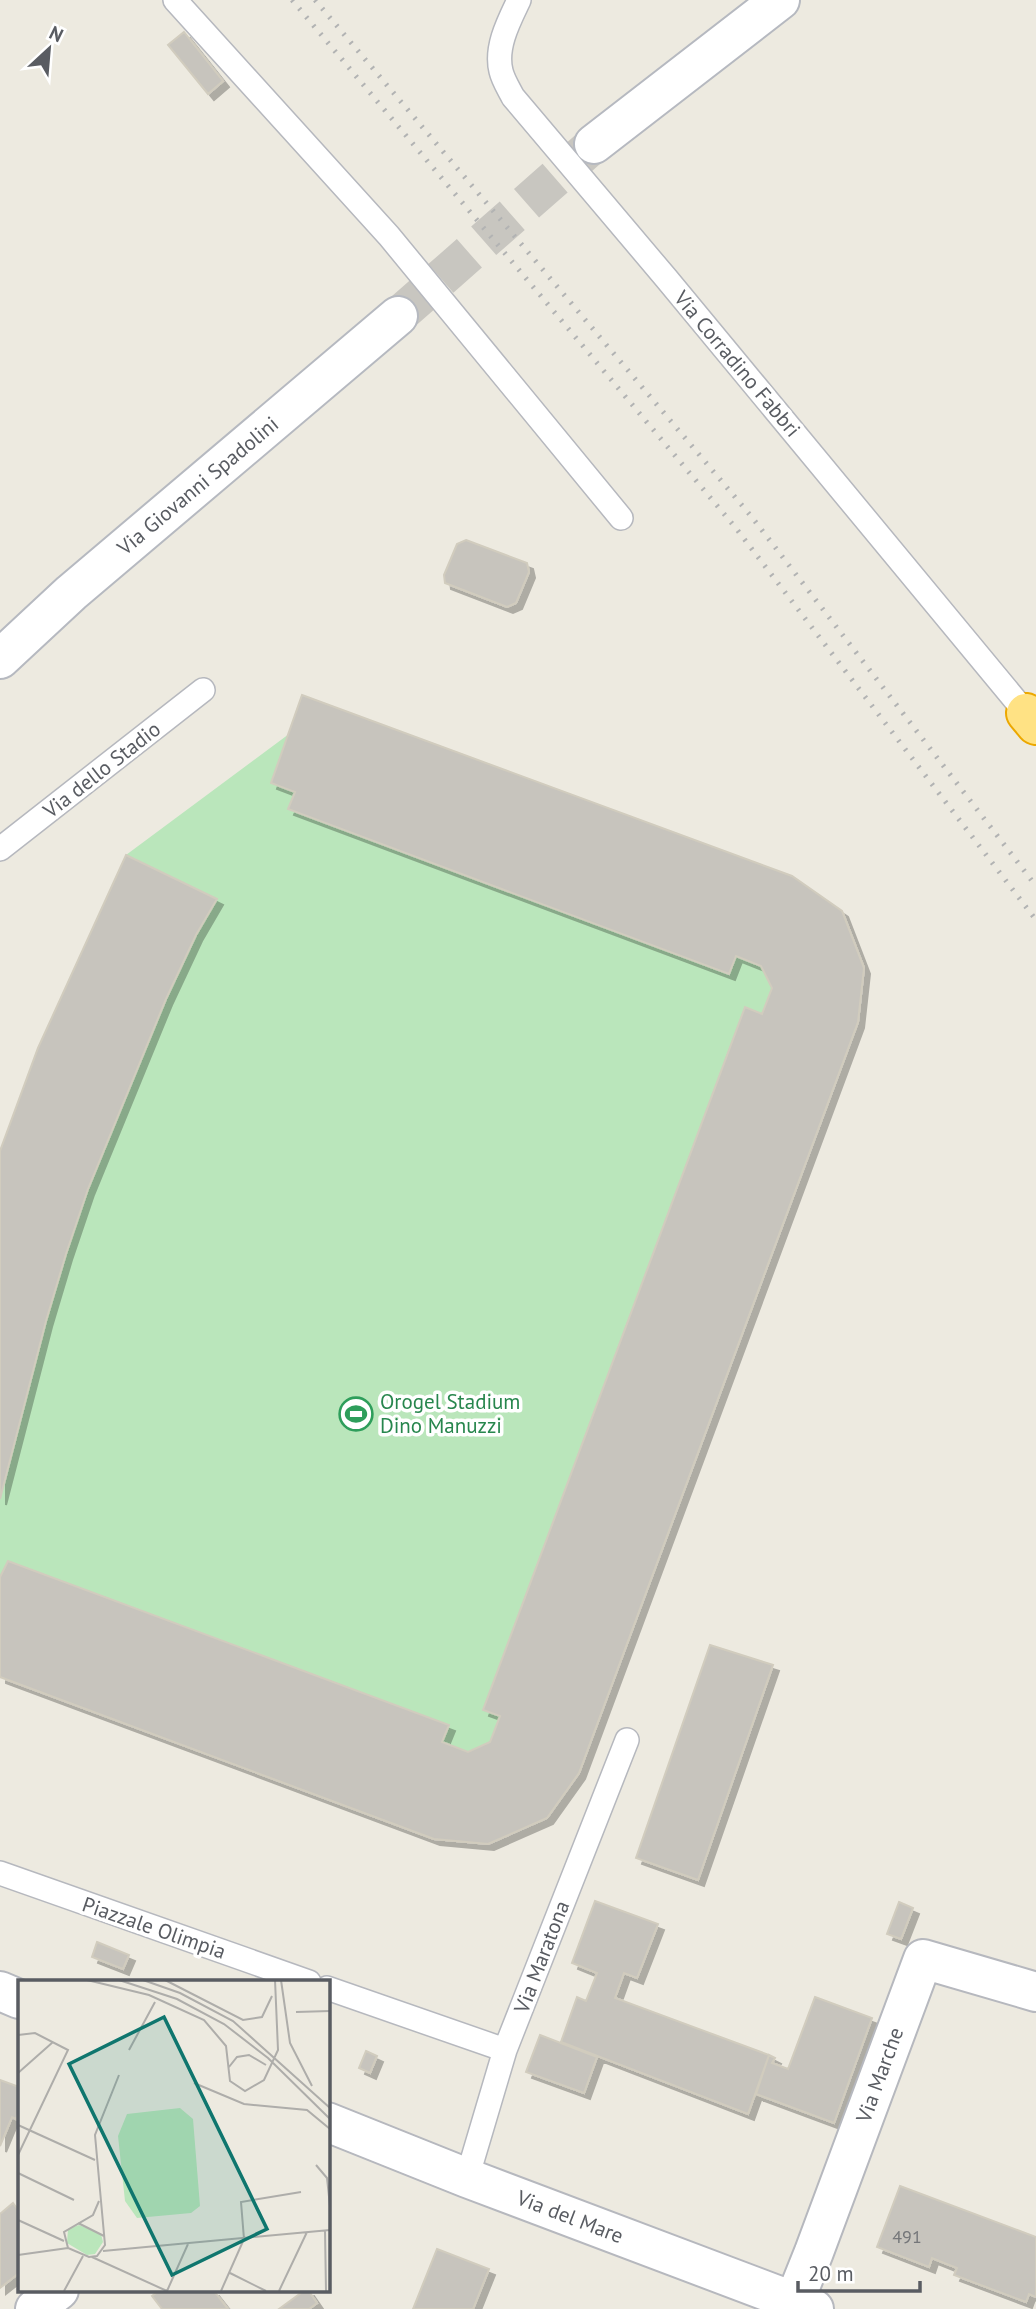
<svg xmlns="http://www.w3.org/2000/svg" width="1036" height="2309" viewBox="0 0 1036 2309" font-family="'PT Sans',sans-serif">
<defs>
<filter id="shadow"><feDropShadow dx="6" dy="6" stdDeviation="0" flood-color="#0004"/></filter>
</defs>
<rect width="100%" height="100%" fill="#edeae0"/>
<path fill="#bae6bb" d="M 302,695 L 792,876 L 842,911 L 864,968 L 858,1022 L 579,1773 L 547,1818 L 488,1844 L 434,1839 L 0,1677 L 0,1151 L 38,1048 L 126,855 L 289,734 Z"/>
<path fill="#c7c4bd" stroke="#d1ccbe" stroke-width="2" filter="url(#shadow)" d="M 184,32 L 223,81 L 208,94 L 168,45 Z
M 466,540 L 527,563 L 529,572 L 516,603 L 507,607 L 445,583 L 444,575 L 457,544 Z
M 302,695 L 792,876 L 842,911 L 864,968 L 858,1022 L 579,1773 L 547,1818 L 488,1844 L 434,1839 L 0,1677 L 0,1577 L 8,1561 L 449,1725 L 442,1742 L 468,1752 L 490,1742 L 500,1716 L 483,1710 L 745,1007 L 762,1014 L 772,988 L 761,966 L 736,956 L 729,974 L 288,809 L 295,792 L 271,783 Z
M 126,855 L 217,899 L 196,935 L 166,999 L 88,1189 L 66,1254 L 46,1321 L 0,1499 L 0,1151 L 38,1048 Z
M 710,1645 L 773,1665 L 698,1880 L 636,1858 Z
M 595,1901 L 658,1924 L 637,1978 L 624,1973 L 615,1998 L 769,2055 L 748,2114 L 561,2042 L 577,1997 L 586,2001 L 597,1973 L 572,1963 Z
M 899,1902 L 913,1908 L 901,1939 L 887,1934 Z
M 97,1942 L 129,1955 L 123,1969 L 92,1957 Z
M 815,1997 L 872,2018 L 834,2123 L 756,2094 L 769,2055 L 775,2058 L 772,2063 L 788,2069 Z
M 540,2035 L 597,2057 L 584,2093 L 526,2072 Z
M 366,2051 L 377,2056 L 370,2073 L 359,2068 Z
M 0,2080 L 19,2087 L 19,2111 L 16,2119 L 12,2117 L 0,2146 Z
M 900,2186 L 1036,2237 L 1036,2297 L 1029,2294 L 1026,2302 L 954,2275 L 957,2268 L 932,2258 L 929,2267 L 877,2247 Z
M 13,2203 L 19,2211 L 19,2273 L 0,2288 L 0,2214 Z
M 437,2249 L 489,2269 L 473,2309 L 413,2309 Z
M 160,2290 L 213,2290 L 228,2309 L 162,2309 L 152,2296 Z
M 305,2290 L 308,2290 L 317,2303 L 309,2309 L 279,2309 Z"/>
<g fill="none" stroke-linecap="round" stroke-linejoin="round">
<path stroke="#c8c6c0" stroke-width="38" stroke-dasharray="38 19" stroke-linecap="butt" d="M 398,316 L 594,144"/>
<defs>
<path id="lane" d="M 175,0 L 389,236 L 621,518
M 519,0 C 509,21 495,47 501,71 C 503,80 509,89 513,97 L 666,278 L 1026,713
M 0,849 L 203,690
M 0,1873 L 309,1982
M 327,1988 L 505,2050
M 467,2178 L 505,2050 L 627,1740"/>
<path id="street" d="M 0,1991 L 19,1999
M 327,2122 L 467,2178 L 814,2309
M 35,2309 L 59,2290
M 786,2309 L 794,2302 L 814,2252 L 923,1959 L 1036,1992"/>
<path id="secondary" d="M 594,144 L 780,0
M 0,659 L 71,593 L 398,316"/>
<path id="highway" d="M 1026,713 L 1036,725"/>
</defs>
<use href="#lane" stroke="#b6b8be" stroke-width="26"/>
<use href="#street" stroke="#b6b8be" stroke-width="42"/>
<use href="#secondary" stroke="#b6b9c0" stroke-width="42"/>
<use href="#highway" stroke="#eca800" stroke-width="42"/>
<use href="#lane" stroke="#fff" stroke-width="23"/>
<use href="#street" stroke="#fff" stroke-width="38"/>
<use href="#secondary" stroke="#fff" stroke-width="38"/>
<use href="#highway" stroke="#ffe284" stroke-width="38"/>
<path stroke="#b2b3b3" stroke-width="5" stroke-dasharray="2 9" stroke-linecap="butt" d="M 292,0 L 735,527 L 1036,920
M 315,0 L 751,516 L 1036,886"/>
</g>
<defs>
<symbol id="stadium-ring" viewBox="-11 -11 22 22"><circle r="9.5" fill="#fff" stroke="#2e9e5b" stroke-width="1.5"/><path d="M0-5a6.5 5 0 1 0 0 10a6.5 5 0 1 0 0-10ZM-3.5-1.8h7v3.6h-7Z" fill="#2e9e5b"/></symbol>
</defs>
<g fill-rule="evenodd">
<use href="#stadium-ring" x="337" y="1395" width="38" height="38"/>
</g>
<g text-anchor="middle" stroke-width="7" stroke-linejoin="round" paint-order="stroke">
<g font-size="18" fill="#747679">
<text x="907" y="2243">491</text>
</g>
<g font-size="21" fill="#595c62" stroke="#fff">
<text transform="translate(737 364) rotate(50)" y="7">Via Corradino Fabbri</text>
<text transform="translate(198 486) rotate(-40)" y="7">Via Giovanni Spadolini</text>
<text transform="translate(102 770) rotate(-38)" y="7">Via dello Stadio</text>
<text transform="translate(154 1928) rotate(19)" y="7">Piazzale Olimpia</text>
<text transform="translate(542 1957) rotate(-69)" y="7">Via Maratona</text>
<text transform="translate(880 2075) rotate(-70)" y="7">Via Marche</text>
<text transform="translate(570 2217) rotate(21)" y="7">Via del Mare</text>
</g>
<g font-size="21" fill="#27864d" stroke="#fff" text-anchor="start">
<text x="380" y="1409">Orogel Stadium<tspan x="380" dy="24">Dino Manuzzi</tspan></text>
</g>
</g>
<g transform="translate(18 1980)">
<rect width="312" height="312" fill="#edeae0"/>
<path d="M 162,128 L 175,139 L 182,226 L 173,233 L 119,238 L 107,221 L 100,156 L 109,134 ZM 61,245 L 83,254 L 85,262 L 77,274 L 69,275 L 49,263 L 50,249 Z" fill="#bae6bb"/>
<path fill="none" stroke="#aeadaa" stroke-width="2" d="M 69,0 L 131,15 L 186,40 L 208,66 L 212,101 L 227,111 L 246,100 L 260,70 L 257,0M 101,0 L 159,19 L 206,44 L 250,78 L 312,139M 125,0 L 162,13 L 215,41 L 312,128M 147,0 L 225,40 L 244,37 L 254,16M 263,0 L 272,63 L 294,106M 278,32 L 312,31M 0,55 L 17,53 L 50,70 L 0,175M 111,70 L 137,22M 211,87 L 219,77 L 231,75 L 248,85M 0,93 L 35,62M 176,103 L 226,124 L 289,130 L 312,149M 0,145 L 77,180M 298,185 L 309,198 L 312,226M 0,193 L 56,220M 81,221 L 75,235 L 46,252 L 50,268 L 71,277 L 79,276 L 87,265 L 77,155 L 101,95M 0,240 L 46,261M 60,243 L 86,256M 307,250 L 308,311M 85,271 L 312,250M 0,275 L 50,268M 74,277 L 149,311M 212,293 L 248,311M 46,311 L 65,276M 149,311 L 170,264M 203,311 L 226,259 L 223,222 L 283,212M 261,311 L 289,252"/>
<path fill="#0f766e" fill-opacity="0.15" stroke="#0f766e" stroke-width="3.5" d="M 146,37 L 249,249 L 154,295 L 51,84 Z"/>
<rect width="312" height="312" fill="none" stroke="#595c62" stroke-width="3.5"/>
</g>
<g transform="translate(49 49) rotate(26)" stroke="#ffffff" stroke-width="5" paint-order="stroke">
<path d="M0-5L12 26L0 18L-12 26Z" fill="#595c62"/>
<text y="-10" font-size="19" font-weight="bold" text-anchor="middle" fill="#595c62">N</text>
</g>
<path d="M798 2281v10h122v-10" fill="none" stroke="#595c62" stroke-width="3.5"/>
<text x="808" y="2281" font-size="21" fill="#595c62" stroke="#ffffff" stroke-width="5" paint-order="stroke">20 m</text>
</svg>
